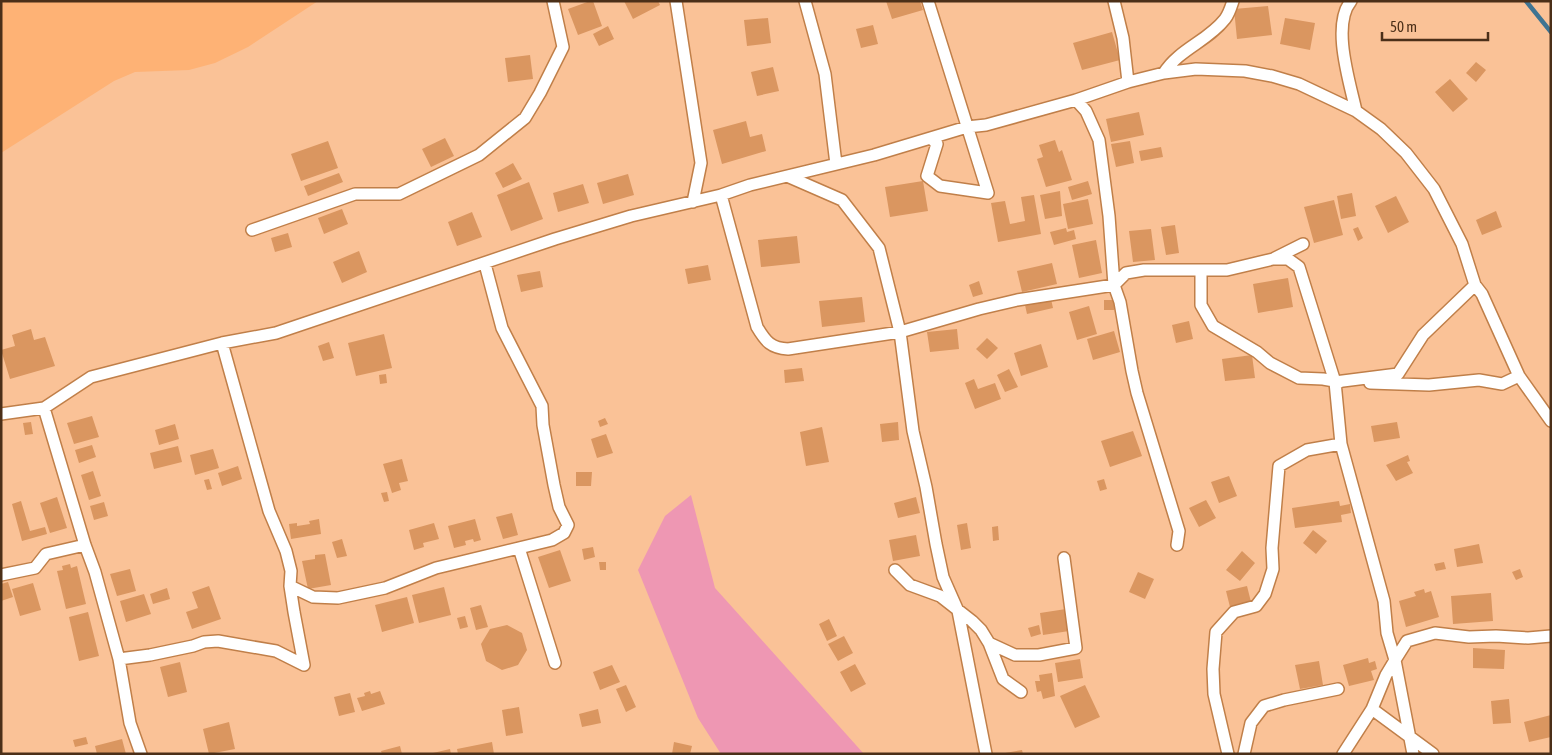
<svg xmlns="http://www.w3.org/2000/svg" width="1552" height="755" viewBox="0 0 1552 755" font-family="'Asap Condensed',sans-serif">
<rect width="100%" height="100%" fill="#fac297"/>
<path fill="#feb275" d="M 1,1 L 318,1 L 248,47 L 215,63 L 189,70 L 135,72 L 114,81 L 1,153 Z"/>
<path fill="#ee97b3" d="M 691,495 L 715,588 L 864,754 L 721,754 L 698,718 L 638,570 L 665,516 Z"/>
<g fill="none" stroke-linecap="round" stroke-linejoin="round">
<path stroke="#3f7492" stroke-width="4.5" d="M 1526,1 L 1551,32"/>
</g>
<path fill="#da9660" d="M 590,1 L 593,1 L 602,26 L 578,35 L 568,9 Z
M 624,1 L 658,1 L 660,5 L 633,19 Z
M 886,1 L 920,1 L 923,10 L 892,19 Z
M 1268,6 L 1272,35 L 1237,39 L 1234,9 Z
M 768,18 L 771,43 L 747,46 L 744,20 Z
M 1285,18 L 1315,23 L 1310,50 L 1280,44 Z
M 873,25 L 878,44 L 861,48 L 856,29 Z
M 608,26 L 614,39 L 599,46 L 593,34 Z
M 1112,32 L 1120,60 L 1082,70 L 1073,43 Z
M 530,55 L 533,79 L 508,82 L 505,58 Z
M 1476,62 L 1486,70 L 1476,82 L 1466,73 Z
M 773,67 L 779,91 L 757,96 L 751,72 Z
M 1450,79 L 1468,99 L 1453,112 L 1435,92 Z
M 1139,112 L 1144,135 L 1111,142 L 1106,119 Z
M 746,121 L 750,137 L 762,134 L 766,151 L 722,164 L 713,130 Z
M 445,138 L 454,156 L 431,167 L 422,149 Z
M 1055,140 L 1059,152 L 1062,150 L 1072,180 L 1046,187 L 1037,159 L 1043,157 L 1039,145 Z
M 328,141 L 338,168 L 301,181 L 291,154 Z
M 1130,141 L 1134,163 L 1116,167 L 1111,144 Z
M 1161,147 L 1163,157 L 1141,161 L 1139,151 Z
M 513,163 L 522,179 L 503,188 L 495,173 Z
M 339,173 L 343,182 L 308,196 L 304,186 Z
M 628,174 L 634,195 L 603,204 L 597,183 Z
M 923,181 L 928,211 L 890,217 L 885,187 Z
M 1088,181 L 1092,194 L 1072,200 L 1068,187 Z
M 529,182 L 543,219 L 511,231 L 497,195 Z
M 583,184 L 589,203 L 558,212 L 553,193 Z
M 1060,191 L 1062,216 L 1045,219 L 1040,195 Z
M 1352,193 L 1356,216 L 1341,219 L 1337,196 Z
M 1034,195 L 1041,234 L 998,242 L 991,203 L 1005,201 L 1010,224 L 1025,221 L 1021,197 Z
M 1396,196 L 1409,222 L 1388,233 L 1375,206 Z
M 1088,199 L 1093,224 L 1068,229 L 1063,204 Z
M 1334,200 L 1343,235 L 1314,243 L 1304,207 Z
M 342,209 L 348,224 L 324,234 L 318,218 Z
M 1496,211 L 1502,227 L 1482,235 L 1476,220 Z
M 472,212 L 482,237 L 457,246 L 448,222 Z
M 1175,225 L 1179,253 L 1166,255 L 1161,227 Z
M 1358,227 L 1363,238 L 1358,241 L 1353,229 Z
M 1066,228 L 1067,232 L 1074,230 L 1076,239 L 1054,245 L 1050,232 Z
M 1151,229 L 1155,260 L 1133,262 L 1129,231 Z
M 288,233 L 292,247 L 275,252 L 271,238 Z
M 797,236 L 800,263 L 761,267 L 758,240 Z
M 1096,240 L 1102,273 L 1079,278 L 1072,245 Z
M 359,251 L 367,272 L 342,283 L 333,262 Z
M 1052,263 L 1057,284 L 1022,292 L 1017,271 Z
M 708,265 L 711,280 L 688,284 L 685,269 Z
M 540,271 L 543,287 L 521,292 L 517,275 Z
M 1288,278 L 1293,307 L 1258,313 L 1253,284 Z
M 979,281 L 983,294 L 973,297 L 969,285 Z
M 862,297 L 865,322 L 822,327 L 819,301 Z
M 1051,299 L 1053,308 L 1027,314 L 1025,305 Z
M 1104,300 L 1115,300 L 1114,310 L 1104,310 Z
M 1089,306 L 1097,334 L 1077,340 L 1069,312 Z
M 1189,321 L 1193,339 L 1176,343 L 1172,325 Z
M 31,329 L 34,340 L 45,337 L 55,366 L 10,379 L 1,350 L 15,346 L 12,335 Z
M 957,329 L 959,349 L 930,352 L 927,332 Z
M 1114,331 L 1120,352 L 1093,360 L 1087,339 Z
M 384,334 L 392,368 L 356,376 L 348,343 Z
M 987,338 L 998,348 L 987,359 L 976,349 Z
M 329,342 L 334,358 L 323,361 L 318,346 Z
M 1041,344 L 1048,367 L 1021,376 L 1014,353 Z
M 1252,355 L 1255,378 L 1225,381 L 1222,359 Z
M 802,368 L 804,381 L 785,383 L 784,370 Z
M 1009,369 L 1018,387 L 1005,392 L 997,375 Z
M 386,374 L 387,383 L 380,384 L 379,375 Z
M 974,379 L 978,389 L 995,383 L 1001,399 L 975,409 L 965,383 Z
M 92,416 L 99,437 L 74,444 L 67,423 Z
M 605,418 L 608,424 L 600,427 L 598,421 Z
M 31,422 L 33,434 L 25,435 L 23,423 Z
M 898,422 L 899,440 L 882,442 L 880,424 Z
M 1397,422 L 1400,438 L 1374,442 L 1371,426 Z
M 175,424 L 179,439 L 159,445 L 155,430 Z
M 822,427 L 829,462 L 806,466 L 800,432 Z
M 1133,431 L 1142,456 L 1110,467 L 1101,441 Z
M 606,434 L 613,453 L 597,458 L 591,439 Z
M 92,445 L 96,457 L 79,463 L 75,450 Z
M 178,446 L 182,462 L 154,469 L 150,453 Z
M 213,449 L 219,468 L 195,475 L 190,455 Z
M 1408,455 L 1410,461 L 1407,462 L 1413,473 L 1396,481 L 1386,465 Z
M 402,459 L 408,481 L 399,483 L 401,490 L 392,493 L 383,464 Z
M 238,466 L 242,479 L 222,486 L 218,473 Z
M 93,471 L 101,496 L 89,500 L 81,475 Z
M 576,472 L 592,472 L 591,486 L 576,486 Z
M 1229,476 L 1237,496 L 1219,503 L 1211,482 Z
M 209,479 L 212,489 L 207,490 L 204,480 Z
M 1104,479 L 1107,489 L 1100,491 L 1097,481 Z
M 387,492 L 389,501 L 384,502 L 381,493 Z
M 57,497 L 67,528 L 50,533 L 40,503 Z
M 916,497 L 920,513 L 898,518 L 894,503 Z
M 1206,500 L 1216,518 L 1199,527 L 1189,508 Z
M 21,501 L 30,531 L 45,527 L 47,534 L 22,541 L 12,504 Z
M 1339,501 L 1340,506 L 1350,504 L 1351,513 L 1341,515 L 1342,522 L 1295,528 L 1292,508 Z
M 104,502 L 108,516 L 94,520 L 90,506 Z
M 512,513 L 518,535 L 503,539 L 496,517 Z
M 319,519 L 321,534 L 291,539 L 289,524 L 297,523 L 297,526 L 310,524 L 309,521 Z
M 475,519 L 481,540 L 474,542 L 473,539 L 465,541 L 466,545 L 454,548 L 448,526 Z
M 434,523 L 439,539 L 423,543 L 424,547 L 414,550 L 409,530 Z
M 967,523 L 971,548 L 961,550 L 957,525 Z
M 998,526 L 999,540 L 993,541 L 992,527 Z
M 1313,530 L 1327,541 L 1316,554 L 1303,543 Z
M 916,535 L 920,556 L 893,561 L 889,540 Z
M 342,539 L 347,556 L 337,558 L 332,542 Z
M 1479,544 L 1483,563 L 1457,567 L 1454,549 Z
M 593,547 L 595,557 L 584,560 L 582,549 Z
M 560,550 L 571,581 L 549,588 L 538,557 Z
M 1242,551 L 1255,563 L 1240,581 L 1226,570 Z
M 325,554 L 331,585 L 308,589 L 302,561 L 315,559 L 315,555 Z
M 599,562 L 606,562 L 606,570 L 600,570 Z
M 1444,562 L 1446,569 L 1436,571 L 1434,564 Z
M 70,564 L 71,568 L 77,566 L 86,604 L 66,609 L 57,571 L 63,570 L 62,566 Z
M 130,569 L 136,591 L 117,596 L 110,574 Z
M 1520,569 L 1523,577 L 1516,580 L 1512,572 Z
M 1138,572 L 1154,579 L 1145,599 L 1129,592 Z
M 8,582 L 13,597 L 1,601 L 1,584 Z
M 33,583 L 41,610 L 20,616 L 12,589 Z
M 209,586 L 221,619 L 192,629 L 186,612 L 198,608 L 192,592 Z
M 1247,586 L 1251,602 L 1230,607 L 1226,591 Z
M 444,587 L 451,615 L 419,623 L 412,595 Z
M 167,588 L 170,599 L 153,604 L 150,594 Z
M 1424,589 L 1425,593 L 1431,591 L 1439,617 L 1406,627 L 1399,601 L 1416,596 L 1414,592 Z
M 1491,593 L 1493,621 L 1453,624 L 1451,596 Z
M 144,594 L 151,614 L 126,622 L 120,601 Z
M 407,597 L 414,623 L 382,632 L 375,605 Z
M 481,605 L 488,627 L 476,630 L 470,608 Z
M 1066,609 L 1069,631 L 1043,635 L 1040,613 Z
M 88,612 L 99,656 L 79,661 L 69,617 Z
M 465,616 L 468,627 L 460,629 L 457,618 Z
M 829,619 L 837,636 L 827,641 L 819,624 Z
M 507,625 L 522,633 L 527,650 L 518,665 L 502,670 L 486,661 L 481,644 L 490,629 Z
M 1039,625 L 1041,634 L 1031,637 L 1028,628 Z
M 844,636 L 853,653 L 838,661 L 828,644 Z
M 1473,648 L 1505,650 L 1504,669 L 1473,668 Z
M 1368,658 L 1369,663 L 1375,661 L 1377,669 L 1371,671 L 1374,680 L 1349,686 L 1343,665 Z
M 1080,659 L 1083,678 L 1058,682 L 1055,663 Z
M 1319,661 L 1323,685 L 1300,689 L 1295,665 Z
M 180,662 L 187,692 L 168,697 L 160,667 Z
M 855,664 L 866,684 L 851,692 L 840,672 Z
M 612,665 L 620,682 L 600,690 L 593,672 Z
M 1052,673 L 1055,696 L 1043,699 L 1041,691 L 1037,692 L 1035,681 L 1040,681 L 1039,675 Z
M 626,685 L 636,707 L 626,712 L 616,689 Z
M 1085,685 L 1100,717 L 1075,728 L 1060,696 Z
M 370,691 L 371,694 L 380,691 L 385,704 L 362,711 L 357,698 L 365,696 L 364,693 Z
M 350,693 L 355,712 L 339,716 L 334,697 Z
M 1509,699 L 1511,723 L 1493,724 L 1491,701 Z
M 519,707 L 523,733 L 506,736 L 502,710 Z
M 598,709 L 601,723 L 582,727 L 579,714 Z
M 1551,715 L 1551,737 L 1529,742 L 1524,722 Z
M 229,722 L 235,749 L 209,754 L 203,729 Z
M 86,737 L 88,744 L 75,747 L 73,740 Z
M 122,739 L 126,754 L 97,754 L 95,746 Z
M 492,742 L 494,754 L 458,754 L 457,749 Z
M 674,742 L 692,746 L 690,754 L 672,754 Z
M 400,746 L 402,754 L 382,754 L 381,751 Z
M 450,749 L 451,754 L 433,754 L 433,753 Z
M 1022,750 L 1023,754 L 1005,754 L 1005,753 Z"/>
<g fill="none" stroke-linecap="round" stroke-linejoin="round">
<defs>
<path id="minor" d="M 676,1 L 701,163 L 693,202
M 805,1 L 825,74 L 836,164
M 928,1 L 988,193 L 940,186 L 927,176 L 937,144 L 931,138
M 1114,1 L 1123,38 L 1128,82
M 1351,1 C 1331,25 1350,83 1356,111
M 1164,73 C 1179,49 1208,41 1225,19 C 1229,14 1231,7 1233,1
M 1076,100 L 1086,111 L 1099,140 L 1109,216 L 1114,285 L 1120,302 L 1132,371 L 1137,393 L 1179,531 L 1177,545
M 787,176 L 842,200 L 879,248 L 900,332 L 913,431 L 926,487 L 936,544 L 943,577 L 958,611 L 986,754
M 721,195 L 757,327 C 766,342 771,348 788,349 L 900,332 L 979,309 L 1017,300 L 1114,285 L 1126,273 L 1144,270 L 1227,270 L 1273,259 L 1288,259 L 1299,267 L 1335,382
M 252,230 L 355,194 L 399,194 L 479,155 L 525,118 L 540,93 L 563,47 L 553,1
M 1275,258 L 1303,244
M 1201,271 L 1201,305 L 1213,326 L 1257,352 L 1270,363 L 1299,378 L 1323,379 L 1340,382
M 222,343 L 269,511 L 286,551 L 291,571 L 290,586 L 294,612 L 304,665
M 1370,383 L 1429,385 L 1479,380 L 1502,384 L 1519,376
M 44,408 L 85,545 L 95,572 L 119,659 L 130,723 L 141,754
M 1,414 L 44,408 L 91,377 L 222,343 L 276,333 L 555,239 L 631,216 L 721,195 L 750,185 L 874,155 L 967,127 L 986,125 L 1076,100 L 1128,82 L 1164,73 L 1196,69 L 1245,71 L 1272,76 L 1299,84 L 1356,111 L 1381,129 L 1406,153 L 1434,189 L 1462,244 L 1475,285 L 1482,294 L 1519,376 L 1551,421
M 1341,444 L 1384,601 L 1387,633 L 1395,660 L 1386,675 L 1372,709 L 1343,754
M 519,548 L 555,663
M 895,570 L 910,585 L 940,596 L 972,621 L 981,630 L 989,643 L 1003,679 L 1021,692
M 1,575 L 35,568 L 46,554 L 85,545
M 290,586 L 313,597 L 338,598 L 385,588 L 436,568 L 552,540 L 564,533 L 568,525 L 559,507 L 554,485 L 543,425 L 542,406 L 502,328 L 485,264
M 989,643 L 1015,655 L 1039,655 L 1076,648 L 1064,558
M 119,659 L 150,655 L 193,646 L 204,642 L 218,641 L 276,651 L 304,665
M 1372,709 L 1433,754
M 1228,754 L 1214,694 L 1213,669 L 1216,632 L 1234,612 L 1256,606 L 1265,594 L 1273,569 L 1272,548 L 1279,466 L 1307,450 L 1341,444 L 1335,382 L 1398,374 L 1423,335 L 1475,285
M 1244,754 L 1251,723 L 1264,706 L 1284,700 L 1338,689
M 1413,754 L 1395,660 L 1407,641 L 1435,633 L 1469,637 L 1496,636 L 1528,638 L 1551,636"/>
</defs>
<use href="#minor" stroke="#c07f49" stroke-width="14"/>
<use href="#minor" stroke="#fff" stroke-width="11"/>
</g>
<rect width="1552" height="755" fill="none" stroke="#4b2f18" stroke-width="5"/>
<path d="M1382 32v8h106v-8" fill="none" stroke="#4b2f18" stroke-width="2.5"/>
<text x="1390" y="32" font-size="15" fill="#4b2f18" stroke="#fac297" stroke-width="4" paint-order="stroke">50 m</text>
</svg>
